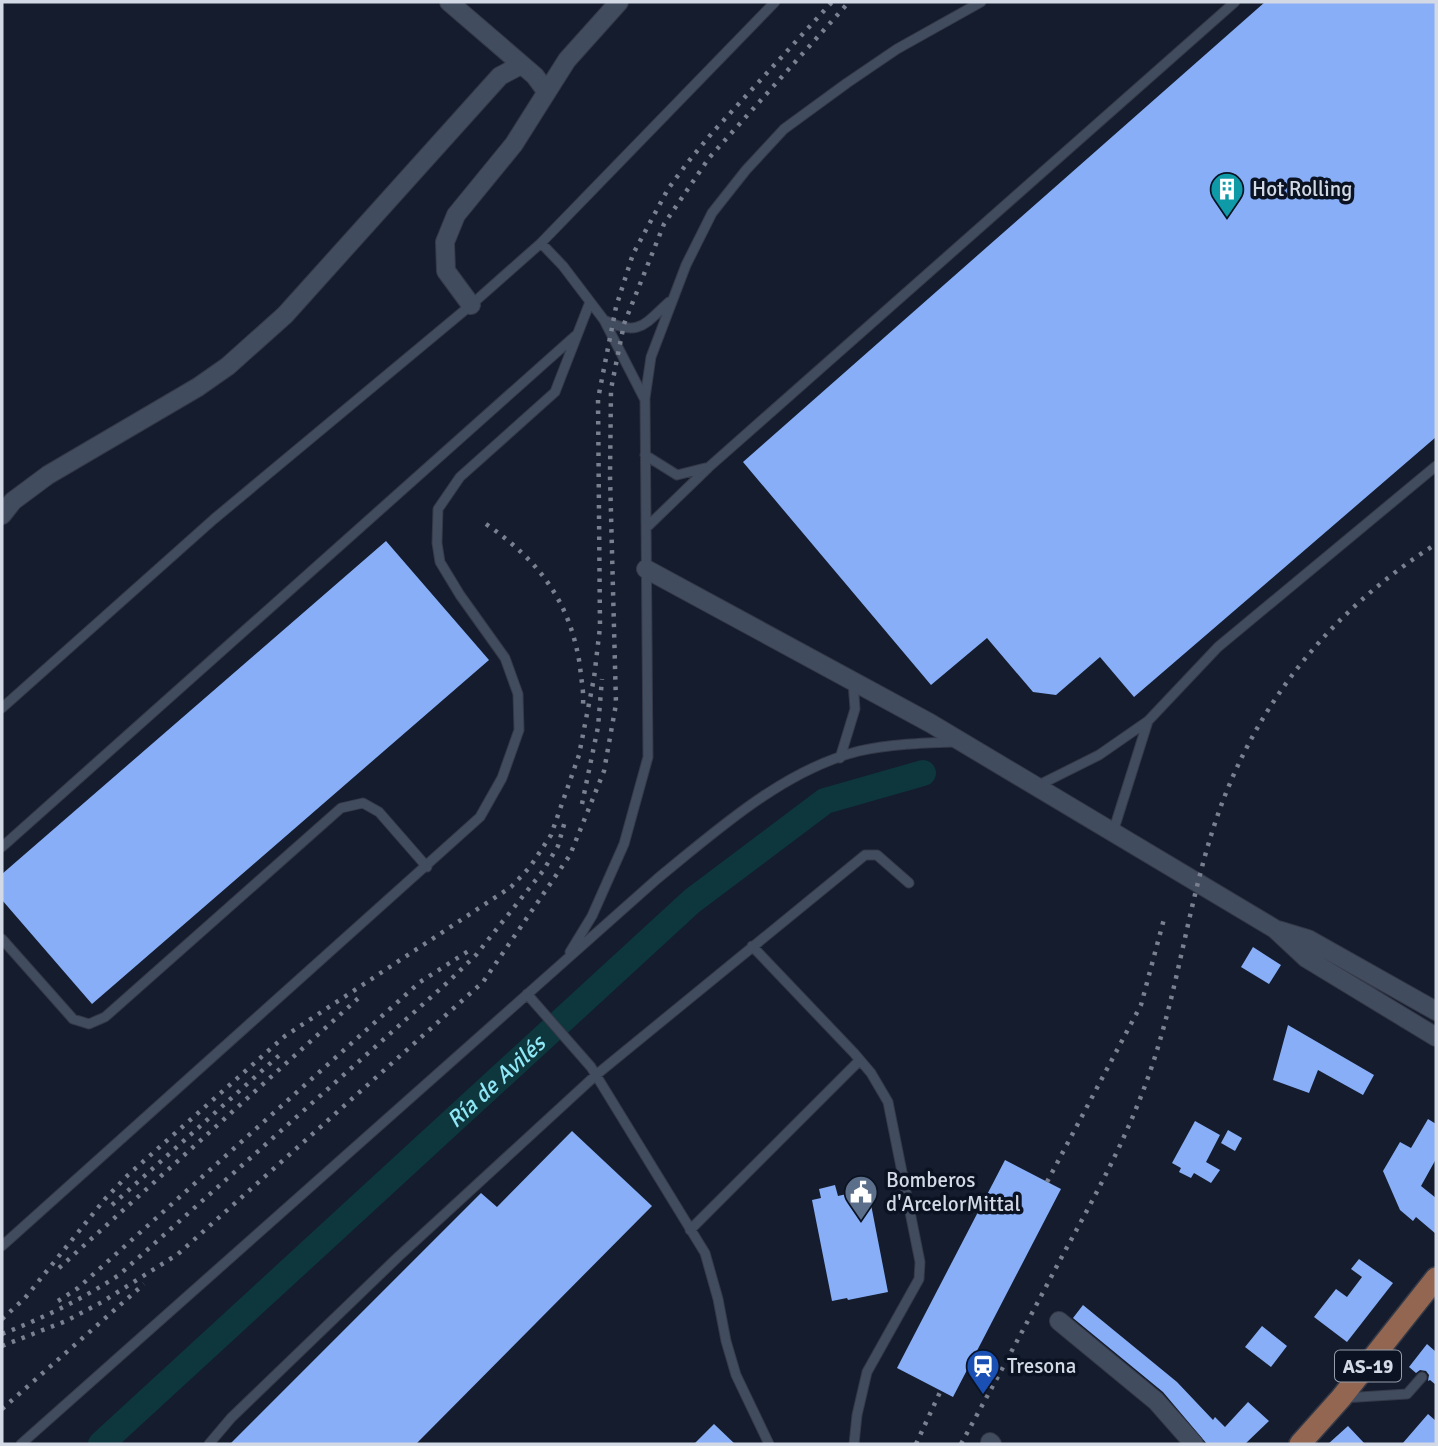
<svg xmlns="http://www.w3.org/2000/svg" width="1438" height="1446" viewBox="0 0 1438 1446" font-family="Signika,sans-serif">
<rect width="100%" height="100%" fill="#141c2d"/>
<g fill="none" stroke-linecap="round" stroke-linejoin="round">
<path stroke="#0d373d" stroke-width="26" id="s1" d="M 101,1444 L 692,901 L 825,801 L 923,773"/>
</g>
<path fill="#88aef8" d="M 1265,2 L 1436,2 L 1436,437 L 1134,697 L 1100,657 L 1056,695 L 1033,692 L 987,638 L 931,685 L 743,462 Z
M 386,541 L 489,660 L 92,1004 L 2,900 L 2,874 Z
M 1253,947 L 1281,965 L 1269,984 L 1241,967 Z
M 1288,1025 L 1374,1075 L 1363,1095 L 1318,1070 L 1309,1093 L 1273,1080 Z
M 1428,1119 L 1436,1124 L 1436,1159 L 1421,1186 L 1436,1198 L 1436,1234 L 1416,1217 L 1413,1221 L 1400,1210 L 1383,1171 L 1400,1142 L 1411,1148 Z
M 1195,1121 L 1220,1135 L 1206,1162 L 1220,1170 L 1211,1183 L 1194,1173 L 1191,1178 L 1179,1172 L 1181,1168 L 1172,1163 Z
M 1228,1130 L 1242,1138 L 1235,1151 L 1221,1143 Z
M 572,1131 L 652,1206 L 416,1444 L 230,1444 L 481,1193 L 497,1207 Z
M 1005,1160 L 1061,1189 L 953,1397 L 897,1368 Z
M 835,1185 L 838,1196 L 868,1189 L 888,1292 L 848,1300 L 847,1298 L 832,1301 L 812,1200 L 821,1198 L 819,1189 Z
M 1359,1259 L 1393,1283 L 1347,1342 L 1314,1317 L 1336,1289 L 1347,1297 L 1362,1277 L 1351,1269 Z
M 1083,1305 L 1177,1382 L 1213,1420 L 1215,1417 L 1225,1427 L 1248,1402 L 1269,1421 L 1245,1444 L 1207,1444 L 1163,1392 L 1073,1318 Z
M 1262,1326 L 1287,1346 L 1271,1367 L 1245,1347 Z
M 1427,1344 L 1436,1352 L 1436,1385 L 1430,1380 L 1428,1381 L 1429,1375 L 1426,1371 L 1420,1370 L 1416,1373 L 1409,1367 Z
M 1428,1414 L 1436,1421 L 1436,1444 L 1402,1444 Z
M 714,1424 L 735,1444 L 694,1444 Z
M 1348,1426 L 1365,1444 L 1328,1444 Z"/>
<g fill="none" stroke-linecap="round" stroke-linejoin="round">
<defs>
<path id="lane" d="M 541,243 L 563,266 L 604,320 L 645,400 L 648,757 L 624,844 L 592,916 L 570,952
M 604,320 C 639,337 644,325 669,302
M 645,398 L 651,357 L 686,265 L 712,213 L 746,170 L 784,129 L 847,83 L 897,49 L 981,2
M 645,455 L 677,475 L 709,467 L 1235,2
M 646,528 L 708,468
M 2,708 L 214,519 L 471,305 L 541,243 L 775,2
M 840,758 L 855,709 L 853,682
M 1037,786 L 1099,755 L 1148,721 L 1218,647 L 1436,466
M 1113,832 L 1148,721
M 2,847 L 575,336
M 2,939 L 73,1019 L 89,1024 L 105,1017 L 341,808 L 363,803 L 379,812 L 427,867
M 752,946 L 854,1053 L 871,1073 L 888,1102 L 920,1262 L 919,1279 L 867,1372 L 857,1415 L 854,1444
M 527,994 L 591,1067 L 705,1253 L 718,1299 L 726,1341 L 736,1375 L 769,1444
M 690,1230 L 860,1060
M 2,1246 L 480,817 L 502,778 L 519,730 L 518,694 L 505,658 L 460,595 L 440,562 L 437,543 L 438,509 L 460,477 L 555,392 L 590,302
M 1343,1398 L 1407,1394 L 1422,1377
M 21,1444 L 657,879 C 716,831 783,770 859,751 C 890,744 923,743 955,742
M 209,1444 L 231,1418 L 398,1257 L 596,1075 L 865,855 L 877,855 L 909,883"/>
<path id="street" d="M 449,2 L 535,76 L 546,91
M 471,305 L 446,271 L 445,242 L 456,215 L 514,144 L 567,60 L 619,2
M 2,515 L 13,501 L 48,475 L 198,387 L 228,366 L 285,315 L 500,76 L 521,65
M 646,569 L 930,723 L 1275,929 L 1306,958 L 1436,1037
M 1278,930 L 1308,939 L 1436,1011
M 1059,1321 L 1156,1401 L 1194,1444
M 990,1442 L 992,1444"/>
<path id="primary" d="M 1300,1444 L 1341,1398 L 1436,1278"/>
</defs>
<use href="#lane" stroke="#343947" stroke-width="11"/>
<use href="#street" stroke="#343947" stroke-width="20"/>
<use href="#primary" stroke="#343947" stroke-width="24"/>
<use href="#lane" stroke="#424c5f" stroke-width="9"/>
<use href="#street" stroke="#424c5f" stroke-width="18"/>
<use href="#primary" stroke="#936651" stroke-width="21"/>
<path stroke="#79808f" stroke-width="4.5" stroke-dasharray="3.5 7" stroke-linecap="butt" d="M 486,524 C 539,561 570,601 580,666 C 581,679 584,691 583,704
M 582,804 L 598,727 L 602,679
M 1047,1182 L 1141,1005 L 1164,919
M 112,1205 L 284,1051
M 59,1268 L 363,994
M 58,1301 L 78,1288 L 420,982 L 473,948
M 2,1319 L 25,1298 L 105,1199 L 128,1175 L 285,1036 L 511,887 L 530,867 L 551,835 L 579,755 L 594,678 L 600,627 L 598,399 L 616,307 L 633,254 L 668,189 L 688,162 L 712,133 L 832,2
M 2,1334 C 43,1318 81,1300 119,1275 L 448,982 L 476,955 L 543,871 L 558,846 L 565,821
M 2,1346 L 66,1321 L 102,1302 L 178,1254 L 483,982 L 570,855 L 604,771 L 616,704 L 610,476 L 611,389 L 624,324 L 664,224 L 709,158 L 849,2
M 2,1409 L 144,1284
M 916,1444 L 941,1390
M 961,1444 C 994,1384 1027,1323 1059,1262 C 1090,1205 1120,1152 1143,1091 C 1177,1003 1186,909 1216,820 C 1256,702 1332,610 1436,544"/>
</g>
<defs>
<symbol id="building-pin" viewBox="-11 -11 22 30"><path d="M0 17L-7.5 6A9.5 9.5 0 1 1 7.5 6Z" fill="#0f9aa8" stroke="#0b1323"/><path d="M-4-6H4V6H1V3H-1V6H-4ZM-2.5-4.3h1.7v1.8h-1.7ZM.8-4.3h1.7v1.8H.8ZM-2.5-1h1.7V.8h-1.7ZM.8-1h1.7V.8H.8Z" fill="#fff"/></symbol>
<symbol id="civic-pin" viewBox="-11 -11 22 30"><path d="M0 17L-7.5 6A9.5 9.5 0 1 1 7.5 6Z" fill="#5c6f8a" stroke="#0b1323"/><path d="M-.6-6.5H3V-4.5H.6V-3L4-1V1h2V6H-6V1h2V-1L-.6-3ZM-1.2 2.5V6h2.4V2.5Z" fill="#fff"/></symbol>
<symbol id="station-pin" viewBox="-11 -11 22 30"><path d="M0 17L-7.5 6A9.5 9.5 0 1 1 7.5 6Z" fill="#1a4fb4" stroke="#0b1323"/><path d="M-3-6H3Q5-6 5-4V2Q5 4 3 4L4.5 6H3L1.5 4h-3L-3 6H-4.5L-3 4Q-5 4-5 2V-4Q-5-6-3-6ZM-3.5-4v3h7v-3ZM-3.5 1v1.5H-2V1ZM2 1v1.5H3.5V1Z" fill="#fff"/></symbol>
</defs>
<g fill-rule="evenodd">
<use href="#building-pin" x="1208" y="170" width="38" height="52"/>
<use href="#civic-pin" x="842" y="1173" width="38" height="52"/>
<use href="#station-pin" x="964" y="1347" width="38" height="52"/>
</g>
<g text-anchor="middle" stroke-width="7" stroke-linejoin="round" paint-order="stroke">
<rect fill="#0b1323" stroke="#979eab" stroke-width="2" x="1335" y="1350.5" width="66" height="31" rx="5"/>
<g font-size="19" font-weight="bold" fill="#d3d9e5">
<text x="1368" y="1373">AS-19</text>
</g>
<g font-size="21" fill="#d3d9e5" stroke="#0b1323" text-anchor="start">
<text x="1252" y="196">Hot Rolling</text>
<text x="886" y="1187">Bomberos<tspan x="886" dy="24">d'ArcelorMittal</tspan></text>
<text x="1007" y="1373">Tresona</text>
</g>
<g font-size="23" font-style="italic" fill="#8fe7f6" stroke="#0b1323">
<text dy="8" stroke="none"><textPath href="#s1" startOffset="536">Ría de Avilés</textPath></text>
</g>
</g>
<rect width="1438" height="1446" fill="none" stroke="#d3d9e5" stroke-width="7"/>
</svg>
